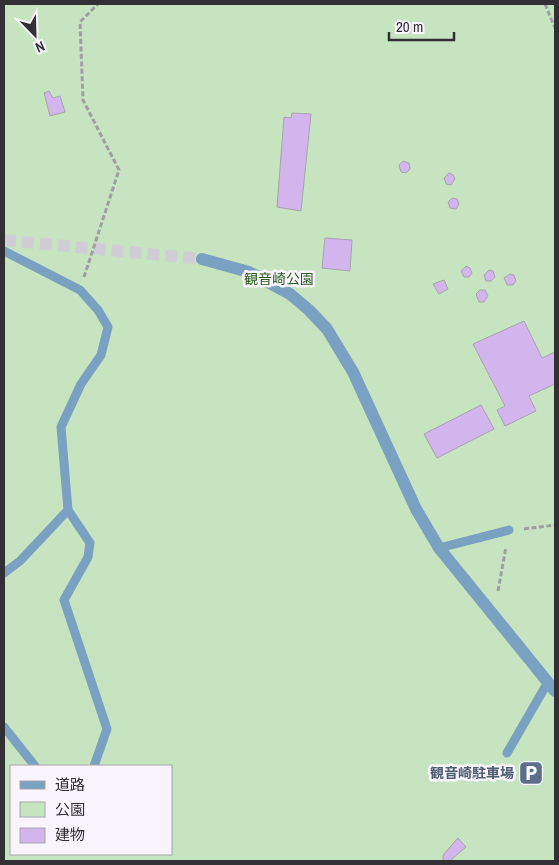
<svg xmlns="http://www.w3.org/2000/svg" width="559" height="865" viewBox="0 0 559 865" font-family="'Archivo Narrow','Noto Sans JP',sans-serif">
<rect width="100%" height="100%" fill="#f9f4fe"/>
<path fill="#c6e4bf" fill-rule="evenodd" d="M 4,4 L 555,4 L 555,861 L 4,861 ZM 11,766 L 171,766 L 171,854 L 11,854 Z"/>
<path fill="#d2b5ed" stroke="#a8a4ad" d="M 49,91 L 53,98 L 60,96 L 65,112 L 50,116 L 44,93 Z
M 292,113 L 311,114 L 301,211 L 277,207 L 284,117 L 291,118 Z
M 403,161 L 409,163 L 410,169 L 406,173 L 401,172 L 399,165 Z
M 449,173 L 453,175 L 455,179 L 451,185 L 446,184 L 444,178 Z
M 452,198 L 457,199 L 459,204 L 456,209 L 450,208 L 448,202 Z
M 325,238 L 352,240 L 350,271 L 322,268 Z
M 466,266 L 470,268 L 472,273 L 469,277 L 464,277 L 461,271 Z
M 489,270 L 493,271 L 495,277 L 491,281 L 486,281 L 484,275 Z
M 510,274 L 514,275 L 516,281 L 513,285 L 507,285 L 504,278 Z
M 444,280 L 448,289 L 439,294 L 433,284 Z
M 480,290 L 485,290 L 488,296 L 484,302 L 479,302 L 476,294 Z
M 524,321 L 542,358 L 555,352 L 555,384 L 529,396 L 536,411 L 505,426 L 497,410 L 505,406 L 473,344 Z
M 481,405 L 494,429 L 437,458 L 424,434 Z
M 458,838 L 466,847 L 452,859 L 452,861 L 443,861 L 443,855 Z"/>
<g fill="none" stroke-linecap="round" stroke-linejoin="round">
<path stroke="#d1cdd6" stroke-width="12" stroke-dasharray="12 6" stroke-linecap="butt" d="M 4,240 L 202,259"/>
<path stroke="#a19da4" stroke-width="3" stroke-dasharray="5 2.5" stroke-linecap="butt" d="M 545,4 L 555,28
M 84,277 L 119,170 L 83,100 L 80,22 L 98,4
M 524,529 L 555,525
M 498,591 L 506,547"/>
<path stroke="#7ba1c2" stroke-width="9" d="M 4,251 L 80,290 L 98,310 L 108,327 L 101,355 L 81,384 L 61,427 L 68,510 L 90,543 L 88,557 L 64,600 L 107,729 L 94,766
M 439,548 L 509,530
M 4,573 L 20,561 L 68,510
M 4,727 L 35,766
M 507,753 L 548,682"/>
<path stroke="#7ba1c2" stroke-width="12" d="M 202,259 L 249,272 L 290,294 L 309,310 L 327,329 L 353,372 L 416,509 L 439,548 L 555,691"/>
</g>
<defs>
<symbol id="parking-square" viewBox="-11 -11 22 22"><rect x="-9" y="-9" width="18" height="18" rx="4" fill="#5c6f8a" stroke="#f9f4fe"/><path d="M-3.5-5.5H1a3.5 3.5 0 0 1 0 7H-1V5.5H-3.5ZM-1-3.4V-.6H.8a1.4 1.4 0 0 0 0-2.8Z" fill="#fff"/></symbol>
</defs>
<g fill-rule="evenodd">
<use href="#parking-square" x="517" y="759" width="28" height="28"/>
</g>
<g text-anchor="middle" stroke-width="5" stroke-linejoin="round" paint-order="stroke">
<g font-size="14" fill="#2a5f1d" stroke="#f9f4fe">
<text x="279" y="284">観音崎公園</text>
</g>
<g font-size="14" font-weight="bold" fill="#4e5e75" stroke="#f9f4fe" text-anchor="end">
<text x="514" y="778">観音崎駐車場</text>
</g>
</g>
<rect width="559" height="865" fill="none" stroke="#323034" stroke-width="10"/>
<rect x="10" y="765" width="162" height="90" fill="#f9f4fe" stroke="#a9a6ad"/>
<rect x="20" y="781" width="25" height="8" fill="#7ba1c2" stroke="#a9a6ad"/>
<text x="55" y="790" font-size="15" fill="#323034">道路</text>
<rect x="20" y="802" width="25" height="15" fill="#c6e4bf" stroke="#a9a6ad"/>
<text x="55" y="815" font-size="15" fill="#323034">公園</text>
<rect x="20" y="828" width="25" height="15" fill="#d2b5ed" stroke="#a9a6ad"/>
<text x="55" y="840" font-size="15" fill="#323034">建物</text>
<g transform="translate(35 35) rotate(157)" stroke="#f9f4fe" stroke-width="4" paint-order="stroke">
<path d="M0-4L9 19L0 12L-9 19Z" fill="#323034"/>
<text y="-8" font-size="14" font-weight="bold" text-anchor="middle" fill="#323034">N</text>
</g>
<path d="M389 32v8h65v-8" fill="none" stroke="#323034" stroke-width="2.5"/>
<text x="396" y="32" font-size="15" fill="#323034" stroke="#f9f4fe" stroke-width="4" paint-order="stroke">20 m</text>
</svg>
